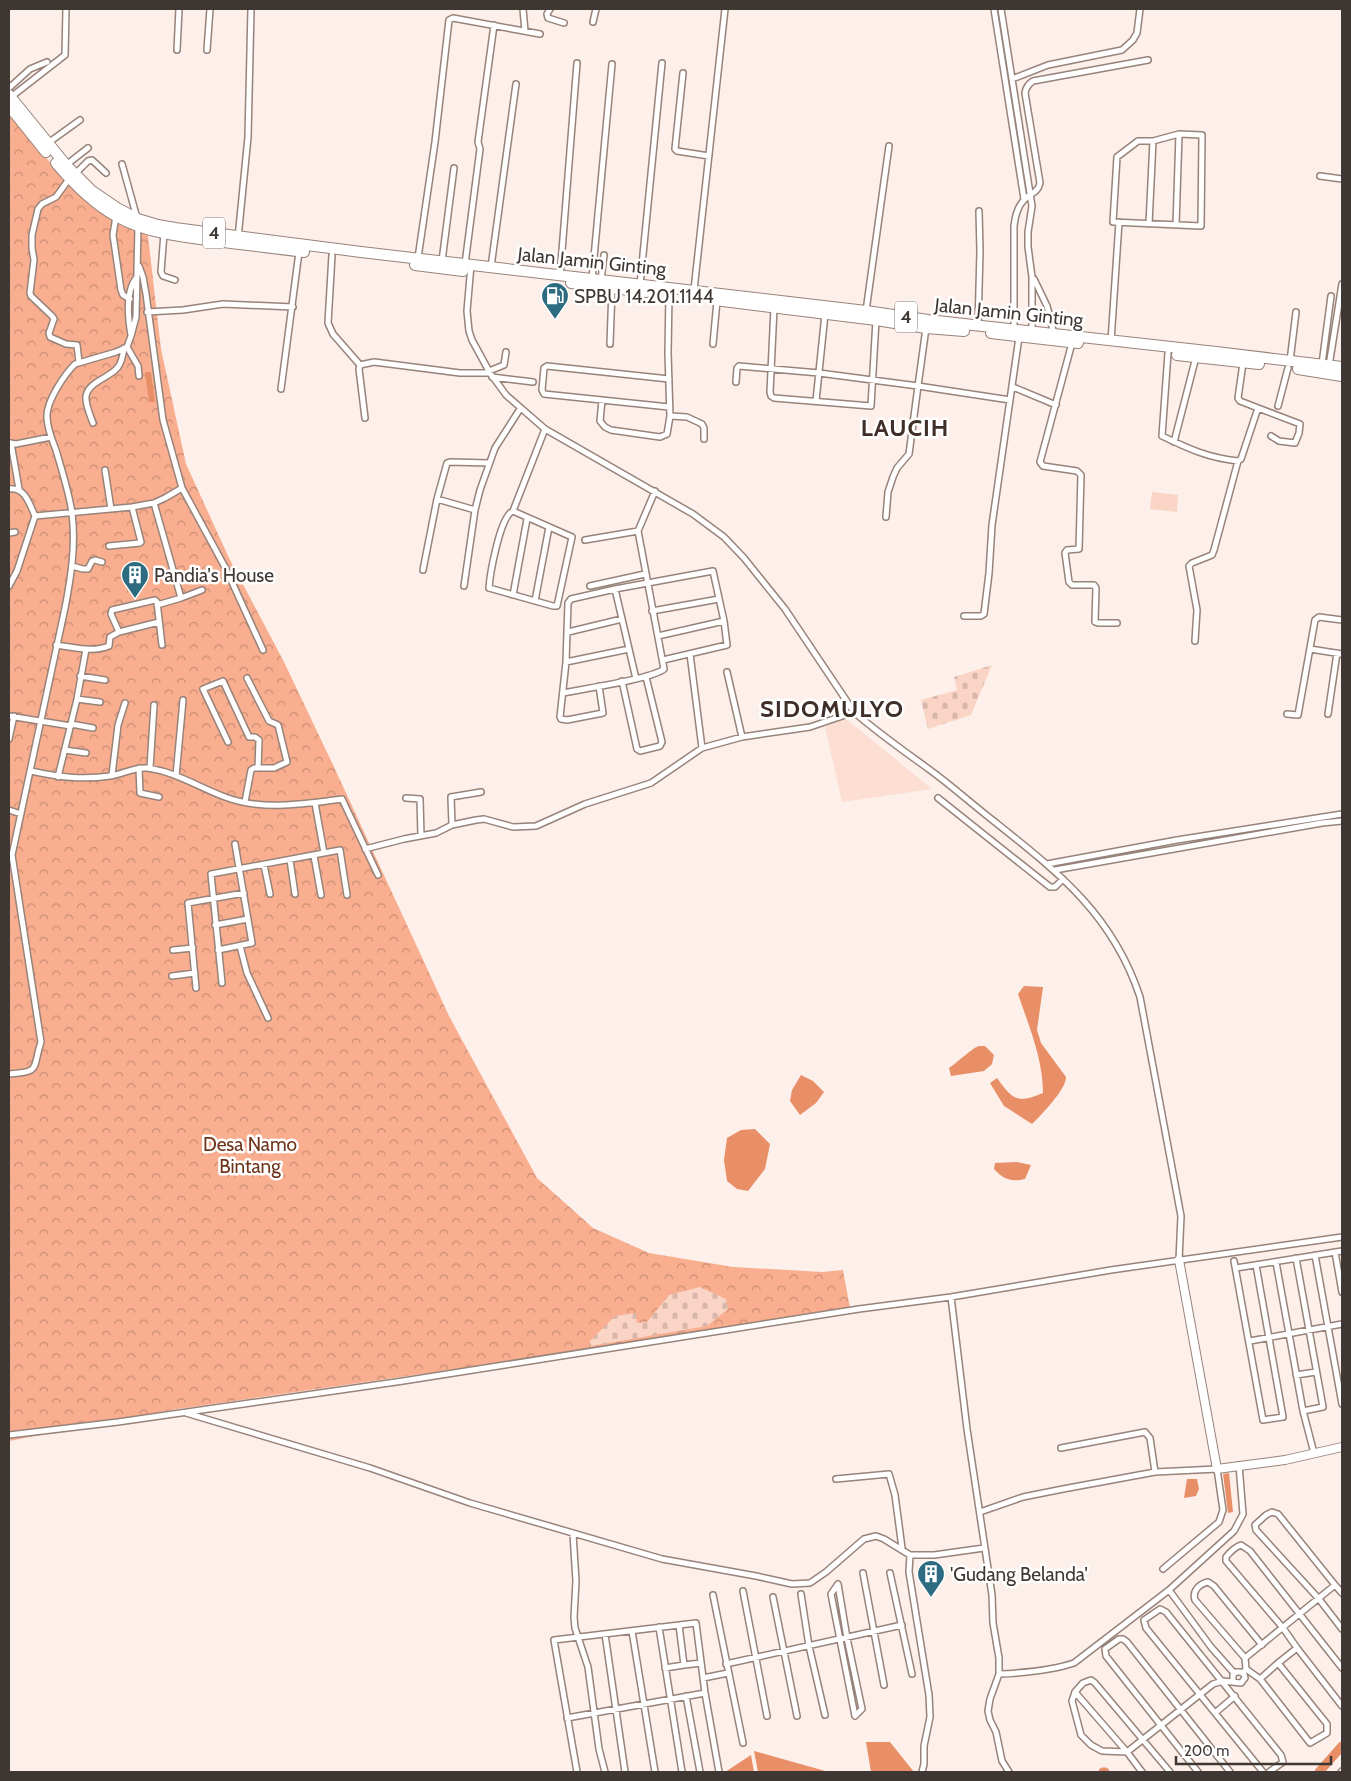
<svg xmlns="http://www.w3.org/2000/svg" width="1351" height="1781" viewBox="0 0 1351 1781" font-family="Cabin,sans-serif">
<defs>
<pattern id="forest-crowns" width="20" height="18" patternUnits="userSpaceOnUse" patternTransform="scale(1.25)"><rect width="20" height="18" fill="#f8ae8f"/><path d="M2 6a3 3 0 1 1 6 0M12 15a3 3 0 1 1 6 0" fill="none" stroke="#ca8e75"/></pattern>
<pattern id="cemetery-stones" width="16" height="16" patternUnits="userSpaceOnUse" patternTransform="scale(1.25)"><rect width="16" height="16" fill="#fad4c5"/><path d="M2 7V4a2 2 0 0 1 4 0v3zM10 15v-3a2 2 0 0 1 4 0v3z" fill="#d7b7aa"/></pattern>
</defs>
<rect width="100%" height="100%" fill="#fdefe9"/>
<path fill="#fcded2" d="M 845,718 L 932,789 L 842,802 L 825,727 Z"/>
<path fill="url(#forest-crowns)" d="M 9,113 L 58,172 L 147,227 L 161,349 L 186,464 L 229,558 L 284,662 L 334,767 L 449,1016 L 537,1178 L 593,1228 L 649,1253 L 733,1267 L 823,1272 L 843,1270 L 850,1308 L 525,1359 L 171,1410 L 9,1441 Z"/>
<path fill="url(#cemetery-stones)" d="M 992,665 L 971,715 L 928,729 L 921,700 L 957,690 L 954,677 Z
M 700,1287 L 726,1299 L 728,1309 L 707,1326 L 591,1346 L 590,1341 L 615,1316 L 636,1313 L 637,1323 L 647,1322 L 669,1295 Z"/>
<path fill="#fad4c5" d="M 1152,492 L 1178,495 L 1177,512 L 1150,509 Z"/>
<path fill="#e88f68" d="M 145,372 L 151,372 L 155,402 L 149,402 Z
M 1024,986 L 1043,987 L 1037,1030 L 1041,1043 L 1066,1077 C 1066,1090 1041,1115 1032,1124 L 1004,1106 L 990,1083 L 997,1078 C 1013,1100 1017,1104 1043,1093 C 1043,1059 1029,1026 1018,994 Z
M 979,1046 L 985,1046 L 994,1055 L 992,1064 L 984,1071 L 951,1076 L 949,1068 C 957,1063 972,1048 979,1046 Z
M 801,1075 L 813,1081 L 824,1092 L 816,1103 L 800,1115 L 790,1101 L 792,1090 Z
M 755,1129 L 770,1144 L 765,1169 L 748,1191 L 737,1189 L 727,1181 L 724,1160 L 727,1138 L 741,1130 Z
M 1017,1162 L 1031,1165 L 1025,1179 C 1012,1182 1004,1180 994,1169 L 995,1163 Z
M 1229,1473 L 1233,1512 L 1228,1513 L 1223,1474 Z
M 1187,1479 L 1197,1479 L 1199,1489 L 1196,1496 L 1184,1498 Z
M 866,1742 L 890,1742 L 914,1772 L 871,1772 Z
M 754,1751 L 829,1772 L 758,1772 Z
M 751,1755 L 754,1772 L 725,1772 Z"/>
<g fill="none" stroke-linecap="round" stroke-linejoin="round">
<path stroke="#e88f68" stroke-width="9" d="M 1103,1772 L 1105,1772
M 1319,1772 L 1342,1746"/>
<defs>
<path id="street" d="M 523,9 L 525,31
M 550,9 L 547,14 L 548,18 L 564,23
M 994,9 L 1024,199
M 1001,9 L 1032,206 L 1028,232 L 1028,247 L 1032,277 L 1032,331
M 593,22 L 596,9
M 177,50 L 179,9
M 207,50 L 210,9
M 683,73 L 675,149 L 677,151 L 709,156
M 1012,79 L 1048,65 L 1122,50 L 1133,40 L 1137,33 L 1140,9
M 9,88 L 30,69 L 47,62
M 11,97 L 65,55 L 66,9
M 1179,134 L 1202,135 L 1201,226 L 1113,222 L 1117,157 L 1138,141 L 1153,141 Z
M 48,143 L 80,120
M 122,164 L 137,218
M 66,165 L 88,148
M 75,174 L 88,161 L 92,160 L 106,173
M 1320,176 L 1342,179
M 69,179 L 56,197 L 42,204 L 38,209 L 32,235 L 32,248 L 34,260 L 30,293 L 31,296 L 52,316 L 54,319 L 49,333 L 50,337 L 66,344 L 77,345 L 79,362
M 116,216 L 113,235 L 121,290 L 123,295 L 130,299
M 1149,224 L 1153,141
M 1176,225 L 1179,134
M 164,233 L 161,272 L 163,276 L 175,280
M 238,238 L 248,137 L 251,9
M 332,255 L 328,323 L 333,334 L 360,365
M 418,258 L 435,142 L 449,20 L 453,18 L 540,34
M 442,261 L 454,168
M 465,264 L 480,149 L 478,142 L 494,25
M 471,265 L 467,311 L 469,331 L 472,340 L 490,373 L 506,395 L 545,429 L 693,514 L 724,537 L 744,558 L 785,609 L 854,712 C 878,733 904,751 930,770 C 952,786 973,805 995,822 C 1059,873 1113,915 1140,997 L 1181,1216 L 1179,1260
M 139,266 L 143,277 L 146,294 L 163,420 L 182,488 L 226,569 L 263,650
M 491,267 L 516,84
M 560,276 L 577,63
M 592,279 L 612,64
M 1034,279 L 1047,306 L 1054,334
M 601,280 L 604,255
M 640,285 L 662,63
M 694,290 L 725,9
M 774,308 L 770,392 L 771,396 L 774,398 L 871,406 L 876,320
M 866,311 L 889,146
M 147,312 L 183,310 L 223,304 L 293,307
M 978,326 L 980,251 L 979,211
M 926,328 L 918,386 L 1010,400
M 1014,329 L 1014,226 C 1015,217 1017,207 1024,200 C 1030,193 1038,193 1040,183 L 1025,93 C 1026,87 1028,84 1033,81 L 1148,60
M 131,335 C 128,318 125,291 137,277
M 1111,341 L 1119,222
M 1072,343 L 1040,462 L 1043,466 L 1077,471 L 1081,475 L 1079,549 L 1067,550 L 1065,553 L 1069,582 L 1072,585 L 1094,585 L 1096,588 L 1095,622 L 1098,623 L 1117,623
M 610,344 L 612,289
M 713,344 L 717,301
M 127,347 L 138,366 L 139,376
M 1168,353 L 1162,436 C 1189,449 1209,458 1238,461
M 1290,361 L 1296,312
M 1322,364 L 1331,296
M 1329,366 L 1342,284
M 489,371 L 504,365 L 506,352
M 492,377 L 533,382
M 669,379 L 547,366 L 544,368 L 542,390 L 544,394 L 669,407
M 736,382 L 737,368 L 739,366 L 819,373 L 918,386 L 909,454 L 897,468 L 893,477 L 888,492 L 886,517
M 1013,387 L 1056,405
M 281,389 L 299,252
M 602,400 L 600,421 L 605,427 L 611,430 L 660,437 L 667,434 L 670,416 L 668,353 L 669,294
M 816,401 L 825,314
M 1278,406 L 1288,368
M 1258,408 L 1300,424 L 1299,433 L 1295,443 L 1279,441 L 1271,436
M 670,416 L 687,417 L 702,424 L 704,428 L 704,439
M 365,418 L 359,369 L 360,365 L 374,362 L 460,373 L 490,373
M 93,423 C 90,415 85,404 86,396 C 89,381 110,378 118,367 C 122,362 123,355 124,348
M 1174,442 L 1196,357
M 10,443 L 16,444 L 51,437
M 11,443 L 19,489
M 105,470 L 111,509
M 9,489 C 25,487 29,503 35,516 L 132,507 L 154,503 L 165,498 L 182,488
M 437,499 L 475,510
M 154,503 L 181,598 L 157,605
M 513,511 C 500,516 490,574 489,588 L 553,606 L 557,606 L 572,537 L 513,511 L 545,429
M 9,533 L 15,532
M 585,540 L 638,531
M 109,546 L 140,543 L 141,542 L 132,507
M 72,566 L 83,569 L 88,569 L 92,561 L 95,560 L 102,562
M 423,570 L 437,499 L 447,463 L 450,462 L 489,463
M 9,586 L 17,571 L 35,516
M 464,586 L 475,510 L 480,490 L 495,448 L 520,409
M 590,586 L 645,574
M 513,595 L 527,519
M 181,598 L 202,590
M 535,601 L 549,527
M 652,611 L 719,599
M 964,616 L 981,616 L 984,614 L 989,573 L 992,525 L 1019,337
M 119,632 L 111,614 L 112,610 L 155,600 L 157,602 L 162,645
M 568,632 L 622,619
M 658,636 L 724,621 L 727,645 L 663,660
M 1195,641 L 1197,610 L 1189,566 L 1192,563 L 1212,555 L 1214,550 L 1238,461 L 1241,459 L 1258,408 L 1240,401 L 1238,398 L 1243,363
M 56,645 C 73,647 92,653 109,646 L 110,637 L 119,632 L 159,622
M 1310,649 L 1342,654
M 690,654 L 702,748
M 566,662 L 629,649
M 727,672 L 742,737
M 80,676 L 105,680
M 636,679 L 615,589 L 713,571 L 724,621
M 622,681 L 637,749 L 640,751 L 660,746 L 662,742 L 646,677
M 599,686 L 603,713 L 567,720 L 561,719 L 560,717 L 566,662 L 568,603 L 571,599 L 615,589
M 563,693 C 582,689 652,679 664,669 L 638,531 L 655,491
M 77,699 L 100,702
M 1287,714 L 1298,715 L 1315,620 L 1319,617 L 1342,620
M 1328,714 L 1337,653
M 9,716 L 71,726
M 71,724 L 93,728
M 9,739 L 14,716
M 228,742 L 203,689 L 223,681 L 249,737 L 255,737 L 259,740 L 258,768
M 65,750 L 86,753
M 139,768 L 140,793 L 159,797
M 150,768 L 154,705
M 31,771 C 58,777 82,780 110,776 C 123,774 134,767 147,768 C 174,771 200,788 225,797 C 262,811 304,804 342,799 L 378,875
M 112,775 L 118,725 L 125,703
M 176,776 L 183,700
M 58,777 L 77,699 L 86,649
M 406,798 L 420,799 L 421,836
M 938,798 L 1050,887 L 1055,887 L 1063,879
M 245,802 L 251,770 L 254,768 L 274,768 L 287,762 L 278,725 L 269,721 L 247,678
M 315,803 L 324,853
M 9,810 L 21,814
M 452,825 L 451,797 L 481,792
M 365,849 L 404,839 L 436,833 L 452,825 L 476,820 L 484,819 L 513,827 L 536,826 L 585,804 L 651,783 L 702,748 L 742,737 L 810,727 L 854,712
M 314,856 L 321,895
M 290,860 L 295,894
M 1047,864 L 1177,840 L 1342,814
M 264,865 L 270,894
M 1055,870 L 1322,823 L 1342,821
M 215,925 L 248,919
M 240,946 L 247,973 L 268,1018
M 173,950 L 193,948
M 218,950 L 252,943 L 235,844
M 172,976 L 195,973
M 222,983 L 211,874 L 340,850 L 347,895
M 196,988 L 188,903 L 244,893
M 9,1074 C 42,1072 32,1068 41,1042 L 12,855 L 65,608 C 71,577 76,545 72,513 C 69,492 62,471 56,450 C 52,440 47,428 47,417 C 46,402 64,375 75,364 L 116,352 L 127,347 L 131,336 L 136,317 L 138,227
M 1335,1252 L 1342,1292
M 1315,1255 L 1342,1404
M 1296,1258 L 1323,1407 L 1303,1411
M 1234,1261 L 1263,1420 L 1283,1417 L 1256,1265
M 1276,1262 L 1303,1411 L 1314,1453
M 1236,1268 L 1342,1251
M 951,1297 L 967,1429 L 992,1595 L 993,1623 L 999,1658 L 999,1674 L 990,1699 L 988,1711 L 990,1720 L 996,1732 L 1002,1761 L 1009,1772
M 1250,1341 L 1342,1324
M 1296,1375 L 1316,1372
M 186,1413 L 370,1468 L 470,1503 L 662,1559 L 756,1576 L 792,1584 L 810,1583 L 826,1572 L 864,1539 L 876,1536 L 884,1539 L 910,1555 L 934,1555 L 984,1548
M 9,1435 L 118,1422 L 403,1381 L 859,1309 L 951,1297 L 1111,1270 L 1342,1237
M 1061,1448 L 1145,1432 L 1150,1438 L 1155,1472
M 836,1479 L 889,1474 L 895,1495 L 902,1548
M 980,1512 L 1023,1497 L 1063,1489 L 1155,1472 L 1217,1469 L 1223,1510 L 1219,1522 L 1163,1569
M 573,1534 L 576,1581 L 574,1617 L 575,1628 L 588,1667 L 599,1749 L 605,1772
M 910,1555 L 909,1572 L 929,1695 L 930,1717 L 924,1746 L 924,1764 L 922,1772
M 863,1573 L 884,1685
M 890,1573 L 912,1674
M 838,1584 L 847,1638 L 862,1709 L 855,1716 L 831,1594 Z
M 1335,1585 L 1342,1593
M 743,1591 L 767,1716
M 801,1594 L 809,1646 L 825,1715
M 713,1595 L 743,1743
M 773,1597 L 797,1716
M 659,1627 L 682,1772
M 632,1631 L 655,1772
M 605,1634 L 625,1772
M 1297,1648 L 1342,1706
M 1245,1658 L 1195,1600 C 1192,1591 1199,1584 1208,1582 L 1214,1586 L 1262,1645
M 1278,1663 L 1297,1648 L 1283,1628 L 1226,1561 L 1226,1557 C 1230,1552 1235,1547 1241,1545 L 1250,1551 L 1342,1668
M 726,1664 L 902,1625
M 684,1665 L 701,1663
M 665,1668 L 684,1665 L 679,1625
M 1246,1669 L 1260,1679 L 1310,1743 L 1327,1733 L 1327,1724 L 1278,1663 L 1260,1679
M 1234,1673 L 1211,1647 L 1169,1590 L 1234,1531 L 1243,1514 L 1239,1465
M 1243,1673 L 1246,1669 L 1245,1658 L 1335,1585 L 1278,1514 L 1272,1512 L 1266,1515 L 1255,1525 L 1256,1530 L 1319,1599 L 1342,1629
M 999,1674 C 1024,1673 1050,1671 1074,1663 L 1169,1590
M 703,1678 L 728,1673
M 1075,1692 L 1127,1752 L 1102,1751 L 1091,1745 L 1081,1735 L 1072,1701 Z
M 1075,1692 L 1083,1683 L 1091,1680 L 1095,1683 L 1170,1772
M 686,1696 L 700,1772
M 1215,1713 L 1235,1696
M 567,1718 L 705,1693 L 719,1772
M 577,1772 L 554,1640 L 696,1623 L 705,1693
M 1142,1772 L 1127,1752 L 1213,1684 L 1223,1681 L 1241,1683 L 1245,1678 L 1244,1674 L 1240,1672 L 1236,1672 L 1233,1675 L 1233,1681
M 1198,1772 L 1106,1656 L 1105,1649 L 1119,1639 L 1123,1639 L 1127,1642 L 1230,1772
M 1263,1772 L 1146,1628 L 1144,1620 L 1160,1609 L 1166,1612 L 1281,1755 L 1283,1762 L 1269,1772
M 1341,1772 L 1342,1771"/>
<path id="secondary" d="M 1179,1260 L 1217,1469 L 1285,1460 L 1342,1447"/>
<path id="highway" d="M 9,95 L 66,165 L 92,191 L 117,208 L 138,219 L 158,225 L 175,228 L 361,252 L 866,311 L 928,320 L 1216,352 L 1342,367
M 9,106 L 46,152
M 56,163 C 73,183 92,203 116,216 C 146,233 182,237 216,241 C 245,245 274,248 304,252
M 415,265 L 463,271
M 571,283 L 646,292
M 715,300 L 876,320 L 926,328 L 964,331
M 991,333 L 1078,343
M 1177,355 L 1259,364
M 1298,369 L 1342,376"/>
</defs>
<use href="#street" stroke="#97837a" stroke-width="8"/>
<use href="#secondary" stroke="#97837a" stroke-width="10"/>
<use href="#highway" stroke="#97837a" stroke-width="12"/>
<use href="#street" stroke="#fff" stroke-width="5"/>
<use href="#secondary" stroke="#fff" stroke-width="8"/>
<use href="#highway" stroke="#fff" stroke-width="10"/>
</g>
<defs>
<symbol id="fuel-pin" viewBox="-11 -11 22 30"><path d="M0 17L-7.5 6A9.5 9.5 0 1 1 7.5 6Z" fill="#2c6b80" stroke="#fff"/><path d="M-5.5-6h7V0h2V4h1.3V-2.5L3-4.5l.8-.8L6-3V5H2.5V1h-1V6h-7ZM-4.2-4.7v3.2H.2V-4.7Z" fill="#fff"/></symbol>
<symbol id="building-pin" viewBox="-11 -11 22 30"><path d="M0 17L-7.5 6A9.5 9.5 0 1 1 7.5 6Z" fill="#2c6b80" stroke="#fff"/><path d="M-4-6H4V6H1V3H-1V6H-4ZM-2.5-4.3h1.7v1.8h-1.7ZM.8-4.3h1.7v1.8H.8ZM-2.5-1h1.7V.8h-1.7ZM.8-1h1.7V.8H.8Z" fill="#fff"/></symbol>
</defs>
<g fill-rule="evenodd">
<use href="#fuel-pin" x="539" y="280" width="32" height="43"/>
<use href="#building-pin" x="119" y="559" width="32" height="43"/>
<use href="#building-pin" x="915" y="1558" width="32" height="43"/>
</g>
<g text-anchor="middle" stroke-width="5" stroke-linejoin="round" paint-order="stroke">
<g fill="#fff" stroke="#797370" stroke-width="1">
<rect x="203" y="217.5" width="22" height="31" rx="4"/>
<rect x="895" y="301.5" width="22" height="31" rx="4"/>
</g>
<g font-size="18" font-weight="bold" fill="#3f3733">
<text x="214" y="239">4</text>
<text x="906" y="323">4</text>
</g>
<g font-size="19" fill="#3f3733" stroke="#fff">
<text transform="translate(592 261) rotate(6)" y="7">Jalan Jamin Ginting</text>
<text transform="translate(1009 312) rotate(6)" y="7">Jalan Jamin Ginting</text>
</g>
<g font-size="19" fill="#3f3733" stroke="#fff" text-anchor="start">
<text x="574" y="303">SPBU 14.201.1144</text>
<text x="154" y="582">Pandia's House</text>
<text x="950" y="1581">'Gudang Belanda'</text>
</g>
<g font-size="19" fill="#6d3419" stroke="#fff">
<text x="250" y="1151">Desa Namo<tspan x="250" dy="22">Bintang</tspan></text>
</g>
<g font-size="24" font-weight="bold" letter-spacing="1" fill="#402f28" stroke="#fff">
<text x="905" y="436">LAUCIH</text>
<text x="832" y="717">SIDOMULYO</text>
</g>
</g>
<rect width="1351" height="1781" fill="none" stroke="#3f3733" stroke-width="20"/>
<path d="M1176 1756v8h155v-8" fill="none" stroke="#3f3733" stroke-width="2.5"/>
<text x="1184" y="1756" font-size="15" fill="#3f3733" stroke="#ffffff" stroke-width="4" paint-order="stroke">200 m</text>
</svg>
